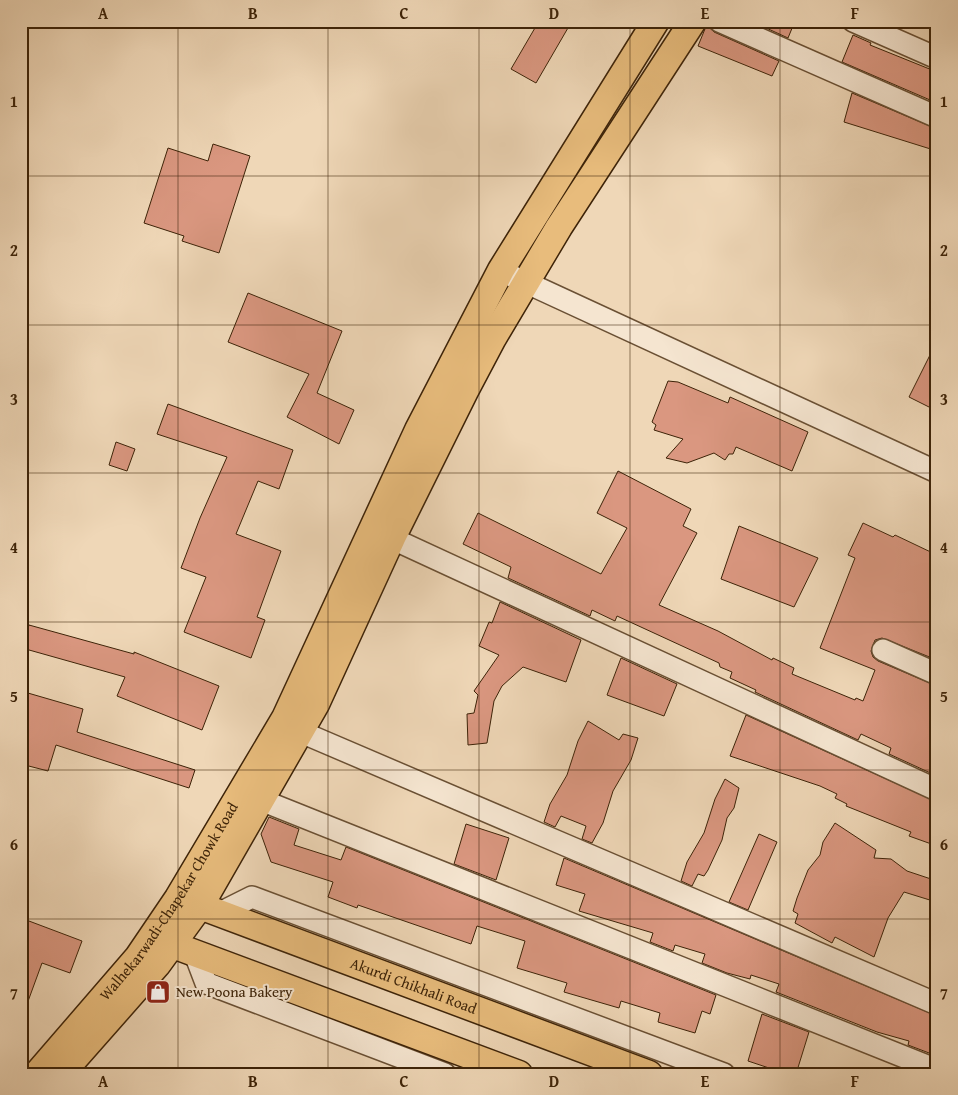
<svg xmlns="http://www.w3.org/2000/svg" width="958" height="1095" viewBox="0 0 958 1095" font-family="'Gentium Book Plus',serif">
<rect width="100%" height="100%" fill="#efd7b7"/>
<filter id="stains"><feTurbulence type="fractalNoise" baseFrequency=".004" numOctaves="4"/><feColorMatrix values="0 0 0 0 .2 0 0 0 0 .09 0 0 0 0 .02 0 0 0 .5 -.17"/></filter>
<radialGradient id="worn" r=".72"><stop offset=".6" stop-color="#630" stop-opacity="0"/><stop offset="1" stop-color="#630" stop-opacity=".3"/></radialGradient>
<path fill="#da9780" stroke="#3d2308" d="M 539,21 L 572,21 L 536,83 L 511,69 Z
M 751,21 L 795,21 L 788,38 Z
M 707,24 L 714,32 L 779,61 L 772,76 L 698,46 Z
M 853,35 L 871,43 L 870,45 L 937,72 L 937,103 L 842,62 Z
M 852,93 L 937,129 L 937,151 L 844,122 Z
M 213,144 L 250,156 L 219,253 L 182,241 L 184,236 L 144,223 L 168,148 L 208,161 Z
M 248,293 L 342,331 L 317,393 L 354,410 L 339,444 L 287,417 L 309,374 L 228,342 Z
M 937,341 L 937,411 L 909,397 Z
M 668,381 L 678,382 L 728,403 L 730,397 L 808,432 L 792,471 L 736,447 L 733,454 L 729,454 L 725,460 L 714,453 L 687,463 L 666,458 L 683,439 L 654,430 L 656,425 L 652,422 Z
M 168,404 L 293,450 L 279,489 L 258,481 L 236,534 L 281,551 L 257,617 L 265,620 L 251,658 L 184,632 L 206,577 L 181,568 L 200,518 L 227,457 L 157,434 Z
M 116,442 L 135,449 L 127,471 L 109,465 Z
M 618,471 L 691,509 L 683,526 L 697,533 L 659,605 L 718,631 L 772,660 L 773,658 L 794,668 L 792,674 L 855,700 L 856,698 L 863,701 L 875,670 L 820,648 L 855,558 L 848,555 L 863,523 L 893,537 L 895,535 L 937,555 L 937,660 L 882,638 L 875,640 L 871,651 L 873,657 L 878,661 L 937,686 L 937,776 L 889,754 L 891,748 L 861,734 L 858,740 L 755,692 L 756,690 L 730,678 L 732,672 L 720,667 L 719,663 L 693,651 L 617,616 L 615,621 L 592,610 L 590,616 L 508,578 L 511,567 L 463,544 L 478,513 L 601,574 L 627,528 L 597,513 Z
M 739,526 L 818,558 L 794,607 L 721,579 Z
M 500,602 L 581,640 L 566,682 L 523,667 L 502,686 L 494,701 L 487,743 L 468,745 L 467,714 L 474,713 L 478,695 L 474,691 L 499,655 L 479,646 L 489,622 L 492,623 Z
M 29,625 L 134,654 L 134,652 L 219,686 L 202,730 L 117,696 L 125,677 L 22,648 Z
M 621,658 L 677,684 L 664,716 L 607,695 Z
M 21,691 L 83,709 L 77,732 L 195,770 L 189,788 L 56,745 L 48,771 L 21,764 Z
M 746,715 L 937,802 L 937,846 L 909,836 L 911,832 L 846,806 L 847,804 L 835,798 L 837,794 L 820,786 L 730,756 Z
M 588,721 L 619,740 L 623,734 L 638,738 L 631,760 L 613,791 L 603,823 L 592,843 L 582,839 L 586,826 L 561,816 L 555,827 L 544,822 L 550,804 L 567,775 L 578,741 Z
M 725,779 L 739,788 L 734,808 L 727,818 L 722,840 L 708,870 L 704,876 L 698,874 L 692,886 L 681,881 L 687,862 L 704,833 L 715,799 Z
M 269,817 L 299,829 L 294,845 L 341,860 L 346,847 L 716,995 L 710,1014 L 702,1011 L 695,1033 L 658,1022 L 660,1013 L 621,1001 L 619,1008 L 564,992 L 567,983 L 517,968 L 525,941 L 477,926 L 471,944 L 358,905 L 357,908 L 328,897 L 333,882 L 271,862 L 261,834 Z
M 835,823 L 876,850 L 874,858 L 891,859 L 907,871 L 937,881 L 933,901 L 904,892 L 888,918 L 874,957 L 835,937 L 832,943 L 795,923 L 798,914 L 793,911 L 797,898 L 808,870 L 820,855 L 823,842 Z
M 466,824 L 509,838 L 496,880 L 454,864 Z
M 759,834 L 777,842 L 748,910 L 729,902 Z
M 564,858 L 937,1016 L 937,1056 L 908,1045 L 909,1041 L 877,1032 L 776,992 L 779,984 L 751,975 L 750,979 L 727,973 L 702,963 L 705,954 L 675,945 L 673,951 L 650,942 L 653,933 L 579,911 L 585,894 L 556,885 Z
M 21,918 L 82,941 L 70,973 L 42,963 L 23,1015 L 21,1015 Z
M 762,1014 L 809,1032 L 796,1074 L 787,1074 L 748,1061 Z"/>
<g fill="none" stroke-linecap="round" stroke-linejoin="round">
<defs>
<path id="minor" d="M 719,21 L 937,117
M 853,21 L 937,58
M 512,276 L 937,472
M 378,532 L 937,790
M 883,650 L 937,674
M 301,732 L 937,1004
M 261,800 L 937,1070
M 220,913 L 252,897 L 724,1074
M 195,954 L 206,983 L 445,1074"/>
<g id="major">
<path id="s1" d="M 184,900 L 649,1074"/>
<path d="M 157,939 L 519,1074"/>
<path id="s2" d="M 37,1074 L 138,957 L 178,898 L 285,718 L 418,430 L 501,270 L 656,21"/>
<path d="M 61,1074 L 157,965 L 200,906 L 316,704 L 392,538 L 465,391 L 493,338 L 559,227 L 693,21"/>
</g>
</defs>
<use href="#minor" stroke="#6a5034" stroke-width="24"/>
<use href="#major" stroke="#3d2308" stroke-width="29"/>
<use href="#minor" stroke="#f5e5d0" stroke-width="21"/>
<use href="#major" stroke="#e8bc7c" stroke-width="26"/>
</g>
<path fill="none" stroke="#3d2308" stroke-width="1" stroke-opacity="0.55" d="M 178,21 L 178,1074M 328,21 L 328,1074M 479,21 L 479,1074M 630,21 L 630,1074M 780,21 L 780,1074M 21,176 L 937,176M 21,325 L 937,325M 21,473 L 937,473M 21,622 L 937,622M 21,770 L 937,770M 21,919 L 937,919"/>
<defs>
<symbol id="shop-square" viewBox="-11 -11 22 22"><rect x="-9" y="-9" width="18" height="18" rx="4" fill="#8f2418" stroke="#f5e5d0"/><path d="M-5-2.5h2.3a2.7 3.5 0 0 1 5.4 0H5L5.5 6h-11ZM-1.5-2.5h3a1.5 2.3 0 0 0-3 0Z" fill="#fff"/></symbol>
</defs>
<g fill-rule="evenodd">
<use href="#shop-square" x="144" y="978" width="28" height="28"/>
</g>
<g text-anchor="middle" stroke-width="4" stroke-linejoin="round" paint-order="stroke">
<g font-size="15" fill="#3d2308" stroke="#f5e5d0">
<text dy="5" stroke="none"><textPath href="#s2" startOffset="218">Walhekarwadi-Chapekar Chowk Road</textPath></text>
<text dy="5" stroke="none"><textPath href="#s1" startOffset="245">Akurdi Chikhali Road</textPath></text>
</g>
<g font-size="15" fill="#3d2308" stroke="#f5e5d0" text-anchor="start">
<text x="176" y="997">New Poona Bakery</text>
</g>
</g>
<rect width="958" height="1095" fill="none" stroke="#efd7b7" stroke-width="55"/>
<rect x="28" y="28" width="902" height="1040" fill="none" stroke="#3d2308" stroke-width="2"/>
<g font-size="16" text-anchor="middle" font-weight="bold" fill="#3d2308">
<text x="103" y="19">A</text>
<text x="253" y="19">B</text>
<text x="404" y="19">C</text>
<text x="554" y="19">D</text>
<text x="705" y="19">E</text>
<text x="855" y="19">F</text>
<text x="14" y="107">1</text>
<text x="944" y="107">1</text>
<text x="14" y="256">2</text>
<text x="944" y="256">2</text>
<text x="14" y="405">3</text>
<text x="944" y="405">3</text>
<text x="14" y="553">4</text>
<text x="944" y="553">4</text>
<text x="14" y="702">5</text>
<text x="944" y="702">5</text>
<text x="14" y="850">6</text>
<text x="944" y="850">6</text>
<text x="14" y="999">7</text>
<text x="944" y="999">7</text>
<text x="103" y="1087">A</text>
<text x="253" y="1087">B</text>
<text x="404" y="1087">C</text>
<text x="554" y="1087">D</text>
<text x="705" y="1087">E</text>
<text x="855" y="1087">F</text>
</g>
<rect width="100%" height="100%" filter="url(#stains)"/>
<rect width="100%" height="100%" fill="url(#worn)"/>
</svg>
